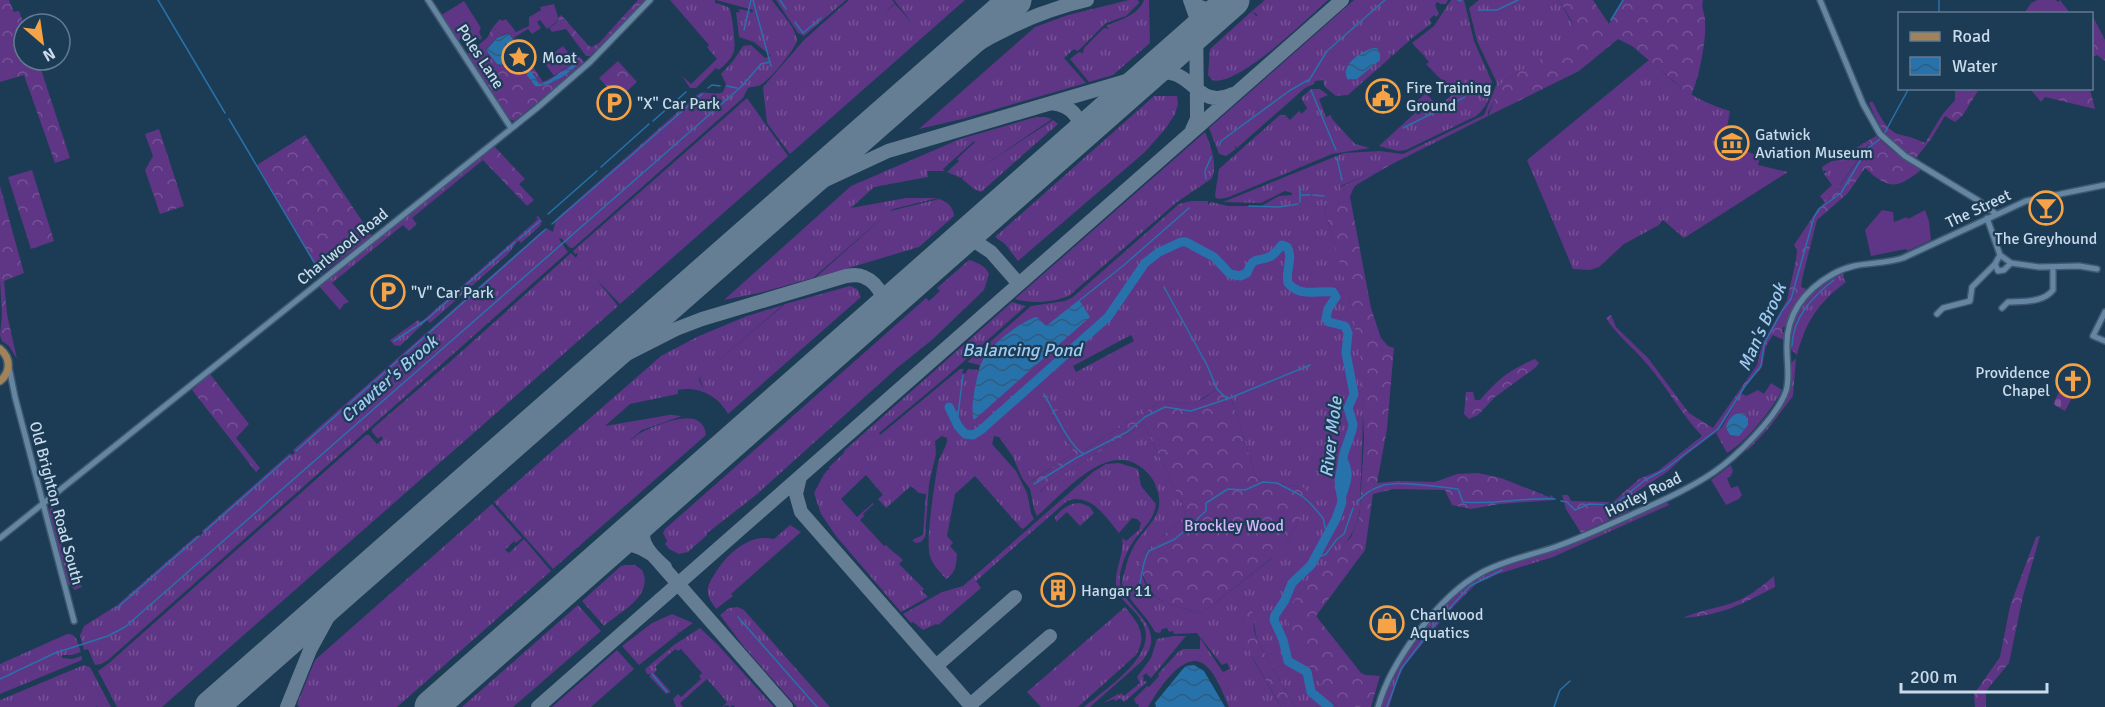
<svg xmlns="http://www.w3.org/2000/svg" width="2105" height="707" viewBox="0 0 2105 707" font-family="Signika,sans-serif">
<defs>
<pattern id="grass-tufts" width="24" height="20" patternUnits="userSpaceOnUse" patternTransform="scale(1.5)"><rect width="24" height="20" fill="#5f3585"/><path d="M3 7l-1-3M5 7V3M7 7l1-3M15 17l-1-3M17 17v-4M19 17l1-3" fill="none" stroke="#755296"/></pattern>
<pattern id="forest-crowns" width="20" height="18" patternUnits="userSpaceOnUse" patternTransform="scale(1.5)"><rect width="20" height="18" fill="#5f3585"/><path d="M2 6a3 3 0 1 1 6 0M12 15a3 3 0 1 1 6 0" fill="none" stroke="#755296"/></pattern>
<pattern id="cemetery-stones" width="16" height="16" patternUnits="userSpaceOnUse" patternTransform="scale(1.5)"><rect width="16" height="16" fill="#5f3585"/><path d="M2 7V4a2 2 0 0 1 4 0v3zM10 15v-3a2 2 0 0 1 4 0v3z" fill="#755296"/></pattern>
<pattern id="water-waves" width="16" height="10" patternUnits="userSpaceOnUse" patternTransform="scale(1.5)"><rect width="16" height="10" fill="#2872ab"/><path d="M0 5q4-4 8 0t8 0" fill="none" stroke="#315c7e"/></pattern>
</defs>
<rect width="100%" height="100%" fill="#1c3b55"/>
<path fill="url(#grass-tufts)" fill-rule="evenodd" d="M 670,0 L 715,0 L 715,3 C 719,4 725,5 729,8 C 732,11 736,45 734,51 C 732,59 725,64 719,70 L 716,68 L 696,88 L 690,88 L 682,76 L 691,84 L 717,59 L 707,47 L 709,45 Z
M 716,0 L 772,0 C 780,12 796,27 797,41 C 793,52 772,77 762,84 C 758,87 753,86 748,88 L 743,98 L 573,248 L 570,248 L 561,238 L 559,239 L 568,252 L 108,660 L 101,664 L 95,665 L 88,649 L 84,650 L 80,636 L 84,626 L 116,606 L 196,536 L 200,536 L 203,533 L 202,531 L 290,453 L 291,455 L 295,453 L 293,450 L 542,231 L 548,229 L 553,232 L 556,219 L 698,94 C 706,90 714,96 723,92 L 726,84 L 721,74 L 733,61 L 743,46 L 751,45 L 765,58 L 771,56 L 754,42 L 739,37 L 736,12 L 738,13 L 740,11 L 738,9 L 750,11 L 752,13 L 753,10 Z
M 776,0 L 846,0 L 804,36 L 798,33 Z
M 849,0 L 892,0 L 895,3 L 882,15 L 895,4 L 913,24 L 894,0 L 965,0 L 790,154 L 767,123 L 763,87 L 804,40 Z
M 1129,0 L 1138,0 L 1139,3 L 1126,16 L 1106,23 L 1080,49 L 1077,51 L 1074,49 L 1064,58 L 1086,83 L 962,119 L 919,129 L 1035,27 L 1068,15 Z
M 1144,0 L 1149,0 L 1150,43 L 1113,75 L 1089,82 L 1070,59 L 1079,52 L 1083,53 L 1084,48 L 1104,28 L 1109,29 L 1106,26 L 1108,25 C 1122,19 1138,15 1144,0 Z
M 1265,0 L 1328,0 C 1308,18 1237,88 1212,80 L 1208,75 L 1210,49 L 1252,11 L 1256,16 L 1258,15 L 1252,11 Z
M 1354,0 L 1448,0 L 1446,4 L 1441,4 L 1437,2 L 1435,5 L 1439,14 L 1436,17 L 1434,15 L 1429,20 L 1432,23 L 1411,39 L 1411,37 L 1409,38 L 1410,40 L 1392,56 L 1389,52 L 1391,57 L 1348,95 L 1336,96 L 1325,87 L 1323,80 L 1315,81 L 1314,84 L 1305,88 L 1237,148 L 1234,145 L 1236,149 L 1226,156 L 1219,154 L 1209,128 Z
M 1451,0 L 1464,0 L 1474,41 L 1492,82 C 1493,94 1486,109 1476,116 L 1406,150 L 1398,151 L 1379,146 L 1416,112 L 1418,115 L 1423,110 L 1416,102 L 1426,93 L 1438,107 L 1454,93 L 1426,64 L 1429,62 L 1424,56 L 1425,55 L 1423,55 L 1412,43 L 1434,26 Z
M 1479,0 L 1559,0 L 1575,29 L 1576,37 L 1571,43 L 1506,79 L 1488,112 L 1488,116 L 1386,167 L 1340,186 L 1346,201 L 1324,207 C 1337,256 1355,305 1360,355 C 1366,406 1361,457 1360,508 C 1357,545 1315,574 1293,602 L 1293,634 L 1312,670 L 1337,707 L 1295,707 L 1257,640 L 1253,619 L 1242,618 L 1253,659 L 1281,707 L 1229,707 C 1223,694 1217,675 1206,666 C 1185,646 1157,692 1148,707 L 1139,707 L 1138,704 L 1136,704 L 1134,699 L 1147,686 L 1149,687 L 1159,676 L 1158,674 L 1179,651 L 1183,649 L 1200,649 L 1200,638 L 1223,672 L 1230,669 L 1227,663 L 1222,665 L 1197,633 L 1174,634 L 1173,631 L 1169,632 L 1167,628 L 1162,629 L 1160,633 L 1155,632 C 1148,617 1124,596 1122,583 C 1122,579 1124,574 1125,570 C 1127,561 1130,552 1135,544 C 1148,523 1168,514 1155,484 C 1151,474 1141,466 1132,462 C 1098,450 1061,496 1037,516 L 1034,509 L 1030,489 L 1022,478 L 1013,457 L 999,437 L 994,436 L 992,444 L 1016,471 L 1027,493 L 1031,513 L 1034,519 L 1023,529 L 1021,528 L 975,476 L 955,494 L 947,536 L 953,543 L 950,546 L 957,554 C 956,565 956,573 946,579 C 940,572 932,564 930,556 C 925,542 935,481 938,463 C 940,454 948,446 947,438 L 942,436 L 935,441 L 936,454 L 929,484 L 925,537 L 921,542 L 916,543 L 912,540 L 923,535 L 926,494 L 919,493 L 911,486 L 886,508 L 878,499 L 883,495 L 866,475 L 841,499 L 857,517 L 873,503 L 874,504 L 863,514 L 864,516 L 860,520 L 884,546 L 886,545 C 891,551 897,554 903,560 L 899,564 L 924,589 L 922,591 L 928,597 L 901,612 L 836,536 L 821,514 L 814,493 L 823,476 L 827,470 L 831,469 L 828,468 L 843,454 L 845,450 L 1012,302 L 1026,306 L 944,379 L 879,433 L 880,435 L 960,369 L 964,369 L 962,373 L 965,374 L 968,369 L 979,370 L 980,365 L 967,362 L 1031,306 L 1065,301 L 1073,297 L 1179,204 L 1191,201 L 1208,201 L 1208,205 L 1211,202 L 1228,206 L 1261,206 L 1279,196 L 1292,195 L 1292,193 L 1285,191 L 1261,203 L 1223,202 L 1344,153 L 1380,151 L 1403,154 L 1484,115 L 1497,83 L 1477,41 L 1469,8 ZM 1131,335 L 1134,341 L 1076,372 L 1073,366 ZM 1217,389 L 1224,396 L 1231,397 L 1256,477 L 1263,482 L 1303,487 L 1307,502 L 1296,527 L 1285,545 L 1270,560 L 1202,613 C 1184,608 1155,604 1146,586 C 1142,577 1141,567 1138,558 L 1185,516 L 1186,512 L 1144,424 L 1050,482 L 1040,492 L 1031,481 L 1074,453 L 1044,401 L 1043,396 L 1079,445 L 1086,449 L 1162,401 L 1189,404 L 1197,402 Z
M 1649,60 C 1678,86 1691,99 1730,111 L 1726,133 L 1730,144 L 1760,157 L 1758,165 L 1788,172 L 1684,238 L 1663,220 L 1659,225 L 1624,244 L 1599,267 L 1590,270 L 1573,269 L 1527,160 Z
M 1311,89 L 1320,89 L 1328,95 L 1319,99 L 1326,117 L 1331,115 L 1332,119 L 1355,144 L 1370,148 L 1332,154 L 1229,197 L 1220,199 L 1216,198 L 1215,195 L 1219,169 L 1280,115 L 1285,115 L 1290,120 L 1299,111 L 1302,114 L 1307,108 L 1301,98 Z
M 1154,96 L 1177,96 L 1178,104 L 1175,114 L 1166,128 L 1145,152 L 1018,261 L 1005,244 L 995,237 Z
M 747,98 L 788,156 L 620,304 L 597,280 L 618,306 L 162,707 L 117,707 L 98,671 L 109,663 L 366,435 L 369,435 L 377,444 L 383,439 L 381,436 L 378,439 L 372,432 L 372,429 L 451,361 L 571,253 L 576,258 L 578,253 L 575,254 L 573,251 Z
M 1036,117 L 1045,117 L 1052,119 L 983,166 L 1053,120 L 1058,124 L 981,192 L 974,189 L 962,179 L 964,176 L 961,178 L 947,172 L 959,161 L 957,159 L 975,142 L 974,141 L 943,169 L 945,171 L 927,171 L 928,177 L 874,187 L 851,208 L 906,198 L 938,198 L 893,209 L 890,211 L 939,199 C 948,202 953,207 954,216 L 919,247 L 815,278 L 889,212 L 813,278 L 759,293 L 724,300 L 851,186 L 960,139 Z
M 1205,132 C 1210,144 1219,167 1211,179 L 1177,202 L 1070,295 C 1055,303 1031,304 1015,299 Z
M 1869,143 L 1837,190 L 1825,203 L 1820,196 L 1832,185 L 1824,174 L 1827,171 L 1825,170 L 1823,172 L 1822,167 L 1832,161 L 1845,159 L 1854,149 Z
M 479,156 L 483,160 L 412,218 L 417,224 L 409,231 L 403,225 L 332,283 L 349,302 L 344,304 L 340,310 L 319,286 Z
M 538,216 L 542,221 L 540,226 L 521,243 L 519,241 L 517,242 L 508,254 L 430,323 L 427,320 L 400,346 L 394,345 L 390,340 L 418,320 L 421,322 L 538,219 L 536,217 Z
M 969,260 C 978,263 985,265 989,274 L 984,290 L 933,339 L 897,368 L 756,495 L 706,534 L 707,535 L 688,552 L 679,554 L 669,549 L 665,544 L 667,541 L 663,533 L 665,529 L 926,298 L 929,301 L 940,291 L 937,288 Z
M 1844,272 L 1843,277 L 1846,282 C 1818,303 1806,321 1797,355 L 1788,347 C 1789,340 1789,331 1791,324 C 1800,300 1822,281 1844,272 Z
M 850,286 L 857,289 L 861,297 L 728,414 C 718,396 699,386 678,390 L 678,394 L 630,404 L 605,426 L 669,415 L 682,416 L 642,430 L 628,442 C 633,439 639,433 644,431 C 660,424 703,404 706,435 L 553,569 L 494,502 L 661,356 L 699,336 L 747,316 L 783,305 L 701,375 L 699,380 L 704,390 L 700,379 L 701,375 L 785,304 Z
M 1796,358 L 1793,396 L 1768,429 L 1747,451 L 1746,448 L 1783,400 L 1790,364 Z
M 1771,383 L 1782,390 C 1771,411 1747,441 1727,453 L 1716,433 L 1722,427 L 1741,393 L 1746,396 L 1758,390 L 1764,394 Z
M 1119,463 L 1138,469 L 1141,486 L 1156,504 C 1154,520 1144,527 1135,539 C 1127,550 1118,570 1120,583 C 1123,610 1171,626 1142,661 L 1090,707 L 1084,707 C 1105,689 1161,654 1142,622 C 1136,610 1121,602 1117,589 C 1112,573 1125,555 1122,538 L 1126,541 L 1139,530 L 1141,523 L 1137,519 L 1132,518 L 1119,533 C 1105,516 1091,493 1067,501 L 976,581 L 981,588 L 938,625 L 936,624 L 923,630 L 913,622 L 911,623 L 903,614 L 942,592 L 963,586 L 1093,472 L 1106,464 Z
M 1666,501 L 1669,505 L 1553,557 L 1498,574 L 1476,584 L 1451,609 L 1405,665 L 1397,681 L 1389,707 L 1379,707 C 1396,655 1436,604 1482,574 Z
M 1080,503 L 1090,507 L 1094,513 L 1080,526 L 1067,512 L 1056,522 L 1055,517 C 1062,509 1069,503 1080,503 Z
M 54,504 C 47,520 74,571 82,587 L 75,590 L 67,583 L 49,515 L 50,509 Z
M 492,504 L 522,538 L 516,543 L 514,541 L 505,550 L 509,553 L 524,539 L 551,571 L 397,707 L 299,707 L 297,704 L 315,660 Z
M 790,525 L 801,532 L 731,594 L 733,596 L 716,609 C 713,604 708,598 708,592 C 707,586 711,580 714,575 C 726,555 748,533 774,539 Z
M 626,565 L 635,565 L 642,570 C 655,596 618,613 604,626 L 582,601 L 621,566 Z
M 578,605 L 601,631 L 513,707 L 462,707 Z
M 738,607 L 744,610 L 830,707 L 797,707 L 744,647 L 720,615 L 729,608 Z
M 1125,607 C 1138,623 1148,635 1136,655 L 1078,707 L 1041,707 L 1027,692 Z
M 672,614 L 693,623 L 679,633 L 677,631 L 678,634 L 639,665 L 622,646 L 652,623 Z
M 700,628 L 718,645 L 774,707 L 735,707 L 733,705 L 730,707 L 727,705 L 722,707 L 727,702 L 707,679 L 680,703 L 683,707 L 676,707 L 673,699 L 678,694 L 681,697 L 701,679 L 699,676 L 702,673 L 681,649 L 678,651 L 675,649 L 655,667 L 657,670 L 654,673 L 671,692 L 666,694 L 649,676 L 651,674 L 647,674 L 645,669 L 674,645 Z
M 67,634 C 77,633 78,644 81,652 L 72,655 L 62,655 L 62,658 L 72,659 L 82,656 L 82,660 L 0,694 L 0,664 Z
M 1174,636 L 1186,636 L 1151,678 L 1146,673 L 1143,676 L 1144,679 L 1142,680 L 1147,682 L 1124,702 L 1120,698 L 1116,701 L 1114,699 L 1103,703 L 1118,694 L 1119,695 L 1121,693 L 1124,696 L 1140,683 L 1137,677 L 1151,658 L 1157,639 Z
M 617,650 L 634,669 L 591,707 L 552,707 Z
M 84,665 L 90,667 L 111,707 L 97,707 L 98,705 L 96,707 L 0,707 L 0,700 Z"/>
<path fill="url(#forest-crowns)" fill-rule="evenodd" d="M 0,0 L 9,0 L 14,12 L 19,11 L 24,24 L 24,60 L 38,60 L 70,158 L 55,163 L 24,75 L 0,82 Z
M 638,0 L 646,0 L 590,56 L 586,56 L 566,29 L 552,32 L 549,28 L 559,21 L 558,18 L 561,15 L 589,46 L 592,47 L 599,43 Z
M 1559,0 L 1593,0 L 1609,24 L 1623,0 L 1703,0 C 1701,8 1704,11 1705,19 C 1707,39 1699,78 1691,96 L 1632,46 L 1618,39 L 1579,71 L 1488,116 L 1500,85 L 1506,79 L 1574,40 C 1579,28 1565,11 1559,0 Z
M 2092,15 L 2105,40 L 2105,61 L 2097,55 L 2092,57 Z
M 493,27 L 501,35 L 509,32 L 515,37 L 514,38 L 543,82 L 556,75 L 575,61 L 569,54 L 575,52 L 584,62 L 565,81 L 514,121 L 506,117 L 466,55 L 487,38 ZM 506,34 L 511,36 L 529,64 L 528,70 L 524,70 L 506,43 L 505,63 L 500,66 L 486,49 L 497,38 Z
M 618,61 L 637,82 L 618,99 L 599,78 Z
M 1955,89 L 1979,89 L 1963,115 L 1955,122 L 1945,116 L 1931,139 L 1916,158 C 1891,148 1879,127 1869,103 L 1872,101 C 1879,113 1886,132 1901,135 C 1911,137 1916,139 1925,143 L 1942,115 L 1955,100 Z
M 2030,89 L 2090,89 L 2095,109 L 2045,97 L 2041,102 Z
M 159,129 L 184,206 L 160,214 L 145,170 L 153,156 L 145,134 Z
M 305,135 L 372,236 L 321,274 L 257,165 Z
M 1876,136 L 1894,152 L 1921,170 C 1896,190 1888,189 1865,168 L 1848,193 L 1817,220 L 1802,279 L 1801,287 L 1809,290 L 1794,306 L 1785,327 L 1783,327 L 1782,332 L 1785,333 L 1784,340 L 1773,335 L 1766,346 L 1762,367 L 1745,387 L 1719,430 L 1687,454 L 1667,472 L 1624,500 L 1629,511 L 1581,533 L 1566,509 L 1562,495 L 1568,495 L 1571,501 L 1613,502 L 1639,479 L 1658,471 L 1702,436 C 1681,414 1667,387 1647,364 C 1634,348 1617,336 1606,318 L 1611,315 L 1616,327 L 1648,358 L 1689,413 L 1713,428 L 1757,365 L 1762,344 L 1787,300 L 1796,260 L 1797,250 L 1794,245 L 1818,209 L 1838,189 L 1869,144 L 1854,149 Z
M 493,145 L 525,179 L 519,184 L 534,200 L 527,206 L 479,156 Z
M 1397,161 L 1356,185 L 1353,189 L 1350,197 L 1371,308 L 1381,338 L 1388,346 L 1394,348 L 1387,429 L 1377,483 L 1397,481 L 1435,482 L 1457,474 L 1478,473 L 1501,478 L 1549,497 L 1552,495 L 1554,500 L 1500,504 L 1471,509 L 1452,505 L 1445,490 L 1394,489 L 1373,494 L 1365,550 L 1316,616 L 1361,673 L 1366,675 L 1380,676 L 1371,707 L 1337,707 C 1324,688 1287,637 1288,616 C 1288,609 1291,604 1295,599 L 1351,537 L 1359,517 L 1360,508 L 1364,438 L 1360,355 L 1350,300 L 1324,207 L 1345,201 L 1340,187 Z
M 32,170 L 54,241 L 31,249 L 8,177 Z
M 0,186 L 24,273 L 4,281 L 7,314 L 17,359 L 9,346 L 2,341 L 0,335 L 2,315 L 0,280 Z
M 1535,359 L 1539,363 L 1535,368 L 1495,397 L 1478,415 L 1469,419 L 1464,414 L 1466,392 L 1473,392 L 1475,400 L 1480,400 C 1499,378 1508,371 1535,359 Z
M 210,374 L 249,424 L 236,438 L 260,468 L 256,472 L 192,390 Z
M 1217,389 L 1224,396 L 1231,397 L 1256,477 L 1263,482 L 1303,487 L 1308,494 L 1306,506 L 1296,527 L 1282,550 L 1202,613 C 1160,602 1149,603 1138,558 L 1185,516 L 1186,512 L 1144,424 L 1050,482 L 1037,494 L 1030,482 L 1074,453 L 1044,401 L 1042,398 L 1044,394 L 1051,400 L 1079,444 L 1086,449 L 1162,401 L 1189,404 L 1203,399 Z
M 2040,536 L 2023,596 L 2009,663 L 1986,691 L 1986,707 L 1975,707 L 1974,694 L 2000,657 L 2010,606 L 2036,537 Z
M 1774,576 L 1775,587 C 1740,605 1723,615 1683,618 C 1698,611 1713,609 1729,604 C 1746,599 1760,588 1774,576 Z
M 1251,597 L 1254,630 L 1257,640 L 1295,707 L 1281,707 L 1250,653 L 1242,618 Z"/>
<path fill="url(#cemetery-stones)" d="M 2069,372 L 2071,374 L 2065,386 L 2074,388 L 2073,391 L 2075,392 L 2065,411 L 2053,404 Z"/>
<path fill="#5f3585" d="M 2037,0 L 2056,0 L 2058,2 L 2060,0 L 2070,13 L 2026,13 L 2025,12 L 2031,3 Z
M 464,1 L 481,28 L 479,32 L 482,38 L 480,40 L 475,35 L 472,37 L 468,33 L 459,40 L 461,45 L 440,16 Z
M 554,4 L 559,20 L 547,29 L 540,20 L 537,22 L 541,28 L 532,34 L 528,29 L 515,37 L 509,32 L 501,35 L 493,27 L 500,19 L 502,21 L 506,19 L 516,32 L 529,26 L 529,17 L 541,10 L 540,7 Z
M 563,46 L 575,61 L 554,76 L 546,65 L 550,62 L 547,58 Z
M 1882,210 L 1893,212 L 1894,222 L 1907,217 L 1908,219 L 1925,210 L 1929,221 L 1931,240 L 1907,251 L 1906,249 L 1871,256 L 1865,230 Z
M 1731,465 L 1733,471 L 1730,477 L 1727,478 L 1731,488 L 1738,486 L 1742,495 L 1739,499 L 1726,505 L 1711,480 Z"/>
<path fill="url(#water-waves)" d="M 507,34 L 510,35 L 529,64 L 528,71 L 532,72 L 539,84 L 548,81 L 576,63 L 578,64 C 568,74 549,88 535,86 L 527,75 L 528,71 L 524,70 L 506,43 L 504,48 L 505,63 L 501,65 L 497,64 L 486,50 L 497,38 Z
M 1373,48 L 1377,48 L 1380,53 L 1380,60 L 1357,79 L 1348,80 C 1339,66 1360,52 1373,48 Z
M 1079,300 L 1090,317 L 974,420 C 969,410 978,366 985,356 C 994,343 1022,320 1037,317 L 1046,326 Z
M 1743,413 L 1746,415 L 1746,418 L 1748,417 L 1748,425 L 1739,436 L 1730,435 L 1726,428 C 1728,419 1733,413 1743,413 Z
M 1194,665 L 1204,671 L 1225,707 L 1156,707 L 1155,703 L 1182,670 L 1186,666 Z"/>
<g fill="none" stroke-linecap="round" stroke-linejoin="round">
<path stroke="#2872ab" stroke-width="1.5" d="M 158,0 L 225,113
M 753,0 L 771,66
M 780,0 L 786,9
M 1458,0 L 1461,1
M 1939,0 L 1939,14
M 1478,10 L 1497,10 L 1518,0
M 1611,20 L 1623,0
M 795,22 L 803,33 L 821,18
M 744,30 L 751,0
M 1308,82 L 1327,51 L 1385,0
M 727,86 L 737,88
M 708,88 L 712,85 L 720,86
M 1311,90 L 1336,150
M 229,119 L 321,274
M 653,121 L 686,92
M 1403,128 L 1465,97
M 1884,134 L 1909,88
M 1219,146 L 1221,141 L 1289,91 L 1308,80
M 1337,158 L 1342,180
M 601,167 L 649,124
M 1206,179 L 1205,171 L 1211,157
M 1300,188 L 1300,202
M 1301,195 L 1310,195
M 1313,195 L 1324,196
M 1249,206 L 1279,207 L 1298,204
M 548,214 L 597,171
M 552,224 L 702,94
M 519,239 L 540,221
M 1289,250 L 1290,249
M 1164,287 L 1207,365 L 1217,389 L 1224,396 L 1229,398
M 1080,300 L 1124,265 L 1189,208
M 394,341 L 426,320 L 515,242
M 1792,346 C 1793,317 1812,297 1834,280
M 1044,394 C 1053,409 1070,448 1084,454
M 958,415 L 963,375
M 296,451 L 546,229
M 1034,484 L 1076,458 L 1127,432 L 1145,417 L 1165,407 L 1191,411 L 1230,398 L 1310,365
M 1561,501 L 1567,502 L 1575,510 L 1589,504 L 1611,505 L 1618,502 L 1645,480 L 1664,470 L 1718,429 L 1745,386 L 1761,366 L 1764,344 L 1782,311 L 1791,299 L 1814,217 L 1819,209 L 1841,193 L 1867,149 L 1880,139
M 1357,502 C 1363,495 1372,489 1381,486 C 1396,480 1439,487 1458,489 L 1463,502 C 1494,505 1524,497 1555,499
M 204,532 L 290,456
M 1314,559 L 1326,554 L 1337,539 L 1344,534 L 1353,508
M 1135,598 C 1143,583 1140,565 1149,551 L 1175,539 L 1184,531 L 1194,528 L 1198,518 L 1206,511 L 1206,503 L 1228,489 L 1245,490 L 1263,482 L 1277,483 L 1302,496 L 1311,504 L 1323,518 L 1327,536
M 117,608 L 199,536
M 738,617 L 817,707
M 652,674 L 667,692
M 0,679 L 55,653 L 108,636 L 125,627 L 742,86 L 761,64 L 770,62
M 1387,707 L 1401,669 L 1437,622 L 1470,586 L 1502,570
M 1554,707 L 1560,690 L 1570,681"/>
<path stroke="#2872ab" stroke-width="9" d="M 949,407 L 958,426 L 965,434 L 973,435 L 981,430 L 1108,317 L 1145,263 L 1159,252 L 1181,242 L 1186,242 L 1214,257 L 1230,274 L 1240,276 L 1247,273 C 1254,254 1259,263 1271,256 C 1275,254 1279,248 1282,245 L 1287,247 C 1294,258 1285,270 1288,283 C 1301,298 1317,290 1333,292 L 1336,297 L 1328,309 L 1326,319 L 1329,322 L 1345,326 L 1348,333 L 1346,353 L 1354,394 L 1348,408 L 1353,424 L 1352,430 L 1344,453 L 1339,481 L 1342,502 L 1336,519 L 1311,565 L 1292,583 L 1285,600 L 1275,615 L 1274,620 L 1283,640 L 1288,661 L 1307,672 L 1311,692 L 1329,707
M 1342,495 C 1347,481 1350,473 1343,460"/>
<path stroke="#657e94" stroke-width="14" d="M 1190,0 L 1196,17 L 1197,108 L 1197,119 L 1192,130
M 1190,0 C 1201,11 1214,12 1228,5
M 922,82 C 972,44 1025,14 1087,0
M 1034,176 C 1052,162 1095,146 1076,116 C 1070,107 1061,104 1051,103
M 753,230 L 787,204 L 817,184 L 888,151 L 1150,74 C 1195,62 1193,112 1233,94
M 939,259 L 961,245 L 976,242 L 991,252 L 1019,284
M 556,403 L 613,361 L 676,329 L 702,319 L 846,276 C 852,275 858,274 864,277 C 879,283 891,306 881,320 C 873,330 849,341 838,349
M 800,477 L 796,494 L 801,512 L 972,707
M 650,514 C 635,537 646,551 665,567
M 614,545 C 628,542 639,546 651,554
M 658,561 L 786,707
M 936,666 L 1015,597
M 970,705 L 1050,636
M 287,707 L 310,650 L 328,617 L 362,575
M 538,707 L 1342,0"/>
<path stroke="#657e94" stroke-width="33" d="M 211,707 L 1015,0
M 431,707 L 1233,0"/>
<defs>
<path id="minor" d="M 428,0 L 511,128
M 1820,0 L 1863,104 L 1880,134 L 1905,156 L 1979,201 L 1996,214
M 1987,218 L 2000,255 L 2011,263 L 2039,267 L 2079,266 L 2097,269
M 2000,255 L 1995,264 L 1998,271 L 2004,270 L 2011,263
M 2002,308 L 2008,302 C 2023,301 2043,303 2053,290 L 2053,268
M 2105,312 L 2093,336 L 2105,341
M 1937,314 L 1943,308 L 1970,301 L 1972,287 L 1995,264
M 9,367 L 15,397 L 74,621
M 0,538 L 537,108 L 590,62 L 650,0
M 1378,707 C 1391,661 1439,596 1481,573 C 1504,560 1533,555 1558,546 C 1584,537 1608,525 1633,514 C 1661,501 1689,489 1714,472 C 1736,457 1777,417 1786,391 C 1790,379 1787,364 1787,351 C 1785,316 1803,291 1833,274 C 1858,260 1879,266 1903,258 L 2026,201 L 2105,185"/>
<path id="major" d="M 0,349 C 11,358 11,372 0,381"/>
</defs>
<use href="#minor" stroke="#3e586e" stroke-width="8"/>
<use href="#major" stroke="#3e586e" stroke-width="10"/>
<use href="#minor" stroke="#6586a3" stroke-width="5"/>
<use href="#major" stroke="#a28259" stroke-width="7"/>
</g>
<defs>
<symbol id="sight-ring" viewBox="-11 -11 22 22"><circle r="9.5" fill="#1c3b55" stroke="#f5a346" stroke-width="1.5"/><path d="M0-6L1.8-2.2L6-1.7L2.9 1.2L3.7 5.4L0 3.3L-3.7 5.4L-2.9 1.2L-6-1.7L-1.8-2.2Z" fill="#f5a346"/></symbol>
<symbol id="civic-ring" viewBox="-11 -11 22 22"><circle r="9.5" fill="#1c3b55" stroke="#f5a346" stroke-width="1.5"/><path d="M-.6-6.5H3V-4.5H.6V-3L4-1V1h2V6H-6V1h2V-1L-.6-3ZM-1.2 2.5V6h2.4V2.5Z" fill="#f5a346"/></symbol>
<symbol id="parking-ring" viewBox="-11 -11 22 22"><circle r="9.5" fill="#1c3b55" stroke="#f5a346" stroke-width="1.5"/><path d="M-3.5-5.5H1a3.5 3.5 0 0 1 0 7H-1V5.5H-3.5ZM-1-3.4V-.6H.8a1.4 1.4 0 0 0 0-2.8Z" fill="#f5a346"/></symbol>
<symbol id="museum-ring" viewBox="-11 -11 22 22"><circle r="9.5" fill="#1c3b55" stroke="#f5a346" stroke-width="1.5"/><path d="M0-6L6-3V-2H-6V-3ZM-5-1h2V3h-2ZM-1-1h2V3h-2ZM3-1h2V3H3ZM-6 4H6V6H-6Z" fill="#f5a346"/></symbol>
<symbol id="bar-ring" viewBox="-11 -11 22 22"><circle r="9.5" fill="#1c3b55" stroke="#f5a346" stroke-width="1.5"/><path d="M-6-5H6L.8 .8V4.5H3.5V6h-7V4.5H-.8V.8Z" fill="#f5a346"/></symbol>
<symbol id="church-ring" viewBox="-11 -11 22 22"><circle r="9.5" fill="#1c3b55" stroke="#f5a346" stroke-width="1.5"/><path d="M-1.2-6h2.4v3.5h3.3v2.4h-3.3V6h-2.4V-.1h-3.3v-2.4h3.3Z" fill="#f5a346"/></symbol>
<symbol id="building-ring" viewBox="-11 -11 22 22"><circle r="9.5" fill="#1c3b55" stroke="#f5a346" stroke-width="1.5"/><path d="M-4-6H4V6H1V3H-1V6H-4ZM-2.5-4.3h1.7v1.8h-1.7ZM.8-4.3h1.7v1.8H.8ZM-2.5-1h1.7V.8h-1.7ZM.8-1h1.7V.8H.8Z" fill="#f5a346"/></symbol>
<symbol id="shop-ring" viewBox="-11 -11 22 22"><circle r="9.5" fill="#1c3b55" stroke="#f5a346" stroke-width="1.5"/><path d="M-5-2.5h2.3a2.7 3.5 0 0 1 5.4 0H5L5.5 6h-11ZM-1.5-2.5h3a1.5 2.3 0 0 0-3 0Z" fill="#f5a346"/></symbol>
</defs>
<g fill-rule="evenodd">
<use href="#sight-ring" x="500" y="38" width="38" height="38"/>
<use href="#civic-ring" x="1364" y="77" width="38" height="38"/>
<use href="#parking-ring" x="595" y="84" width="38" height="38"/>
<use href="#museum-ring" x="1713" y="124" width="38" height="38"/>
<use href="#bar-ring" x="2027" y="189" width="38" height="38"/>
<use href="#parking-ring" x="369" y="273" width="38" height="38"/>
<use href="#church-ring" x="2054" y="362" width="38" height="38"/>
<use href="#building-ring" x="1039" y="571" width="38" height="38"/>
<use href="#shop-ring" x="1368" y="604" width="38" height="38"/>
</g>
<g text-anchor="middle" stroke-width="4.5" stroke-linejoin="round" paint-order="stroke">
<g font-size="16" fill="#c9daea" stroke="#1c3b55">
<text transform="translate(481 56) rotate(57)" y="6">Poles Lane</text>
<text transform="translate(1978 208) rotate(-25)" y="6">The Street</text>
<text transform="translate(342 246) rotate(-39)" y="6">Charlwood Road</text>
<text transform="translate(1643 494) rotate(-26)" y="6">Horley Road</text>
<text transform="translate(57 503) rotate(75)" y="6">Old Brighton Road South</text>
</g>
<g font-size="16" fill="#c9daea" stroke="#1c3b55" text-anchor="start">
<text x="542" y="63">Moat</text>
<text x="1406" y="93">Fire Training<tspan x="1406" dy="18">Ground</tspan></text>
<text x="637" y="109">"X" Car Park</text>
<text x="1755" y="140">Gatwick<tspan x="1755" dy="18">Aviation Museum</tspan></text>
<text x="2046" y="244" text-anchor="middle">The Greyhound</text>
<text x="411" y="298">"V" Car Park</text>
<text x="2050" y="378" text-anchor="end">Providence<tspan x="2050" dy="18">Chapel</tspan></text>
<text x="1081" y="596">Hangar 11</text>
<text x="1410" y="620">Charlwood<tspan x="1410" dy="18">Aquatics</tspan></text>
</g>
<g font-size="16" fill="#d7b6fd" stroke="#1c3b55">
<text x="1234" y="531">Brockley Wood</text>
</g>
<g font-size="18" font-style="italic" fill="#a0caef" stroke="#1c3b55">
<text transform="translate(1762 327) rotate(-66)" y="6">Man's Brook</text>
<text x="1022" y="356">Balancing Pond</text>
<text transform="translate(389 379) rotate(-41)" y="6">Crawter's Brook</text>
<text transform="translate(1331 437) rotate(-83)" y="6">River Mole</text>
</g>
</g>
<rect x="1898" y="12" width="195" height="78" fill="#1c3b55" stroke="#617b91" stroke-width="1.5"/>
<rect x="1910" y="32" width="30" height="9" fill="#a28259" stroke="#617b91" stroke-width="1.5"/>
<text x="1952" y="42" font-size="18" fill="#c9daea">Road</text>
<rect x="1910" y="57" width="30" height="18" fill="url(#water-waves)" stroke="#617b91" stroke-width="1.5"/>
<text x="1952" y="72" font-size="18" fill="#c9daea">Water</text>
<g transform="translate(42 42) rotate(151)"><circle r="28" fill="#1c3b55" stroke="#617b91" stroke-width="1.5"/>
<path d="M0-4.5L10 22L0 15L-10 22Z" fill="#f5a346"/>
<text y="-9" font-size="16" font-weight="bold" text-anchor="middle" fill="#c9daea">N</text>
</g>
<path d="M1901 683v9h146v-9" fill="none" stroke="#c9daea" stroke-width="3"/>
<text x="1910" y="683" font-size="18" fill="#c9daea" stroke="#1c3b55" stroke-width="4.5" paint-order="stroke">200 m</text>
</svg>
